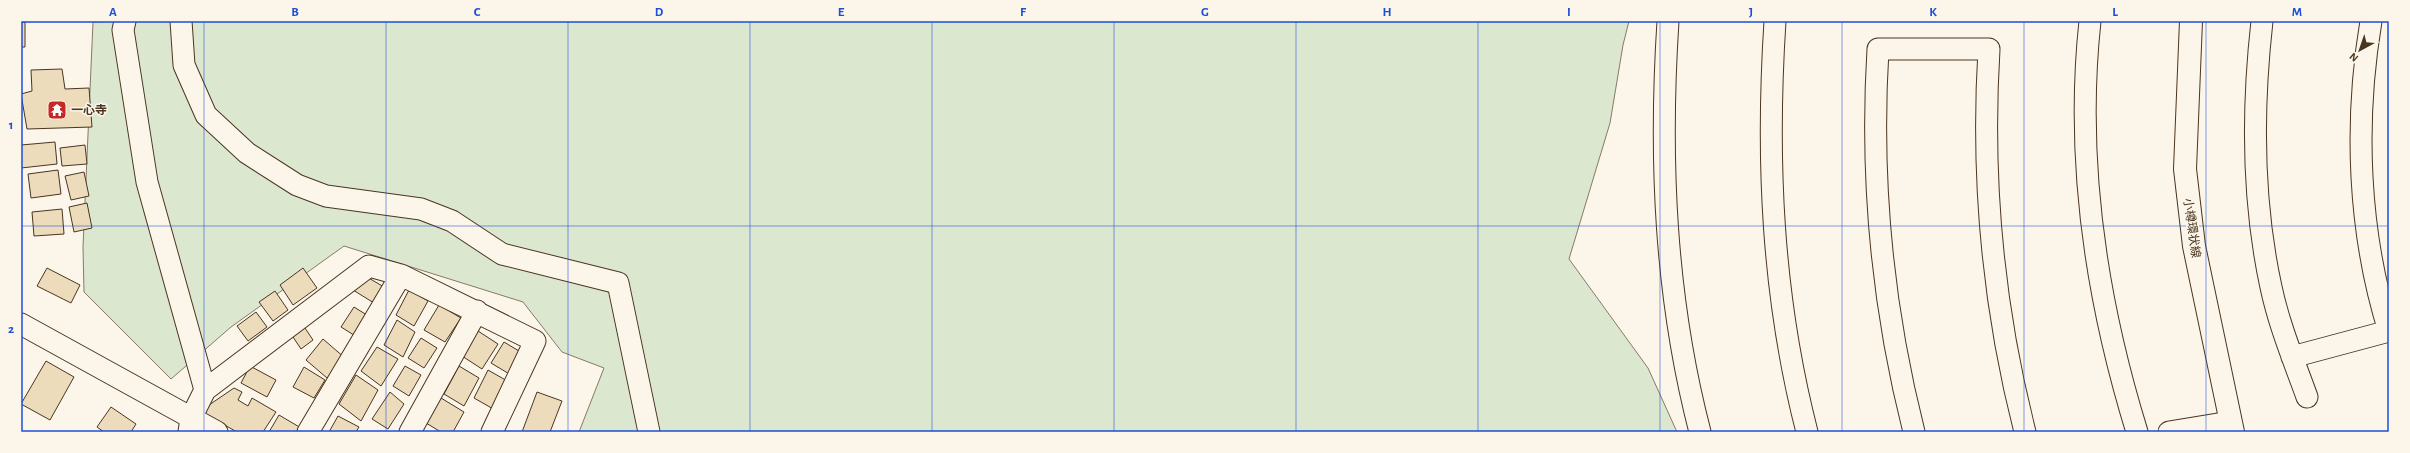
<svg xmlns="http://www.w3.org/2000/svg" width="2410" height="453" viewBox="0 0 2410 453" font-family="'Alegreya Sans','Noto Sans JP',sans-serif">
<rect width="100%" height="100%" fill="#fbf6e9"/>
<path fill="#dce7d0" stroke="#887966" d="M 122,21 L 1629,21 L 1623,45 L 1610,123 L 1569,259 L 1648,368 L 1677,432 L 579,432 L 604,368 L 562,352 L 523,302 L 344,246 L 231,327 L 171,379 L 84,292 L 83,247 L 93,22 Z"/>
<path fill="#ecdcbc" stroke="#4a3520" d="M 21,22 L 25,22 L 25,47 L 21,47 Z
M 62,69 L 65,89 L 89,88 L 92,127 L 27,129 L 21,94 L 32,91 L 31,70 Z
M 55,142 L 57,164 L 21,168 L 21,145 Z
M 85,145 L 87,164 L 62,166 L 60,148 Z
M 58,170 L 61,194 L 31,198 L 28,174 Z
M 84,172 L 89,196 L 71,200 L 65,176 Z
M 87,203 L 92,228 L 74,232 L 69,207 Z
M 62,209 L 64,234 L 34,236 L 32,212 Z
M 47,268 L 80,285 L 71,303 L 37,286 Z
M 303,268 L 317,288 L 293,305 L 280,285 Z
M 367,277 L 384,287 L 374,303 L 353,290 Z
M 409,290 L 428,301 L 414,326 L 396,315 Z
M 275,291 L 288,310 L 273,321 L 259,302 Z
M 439,305 L 461,318 L 445,342 L 424,330 Z
M 354,307 L 370,317 L 357,337 L 341,327 Z
M 256,312 L 267,327 L 248,341 L 237,326 Z
M 397,320 L 415,332 L 403,357 L 384,345 Z
M 303,325 L 313,340 L 301,349 L 291,334 Z
M 478,331 L 498,344 L 482,369 L 462,356 Z
M 421,338 L 437,348 L 424,368 L 408,358 Z
M 323,339 L 345,358 L 327,378 L 306,360 Z
M 504,342 L 524,354 L 511,375 L 491,363 Z
M 377,347 L 398,359 L 381,386 L 361,371 Z
M 46,361 L 74,377 L 50,420 L 21,404 Z
M 250,366 L 276,380 L 267,397 L 241,383 Z
M 405,366 L 421,375 L 409,396 L 393,386 Z
M 459,366 L 479,378 L 464,406 L 444,394 Z
M 304,367 L 325,380 L 314,398 L 293,387 Z
M 488,370 L 509,382 L 495,410 L 474,398 Z
M 356,375 L 378,390 L 361,421 L 339,404 Z
M 234,388 L 242,392 L 238,400 L 248,406 L 252,398 L 276,412 L 263,432 L 237,432 L 205,414 L 209,405 Z
M 390,392 L 404,404 L 388,429 L 372,419 Z
M 537,392 L 562,401 L 550,432 L 522,432 Z
M 441,398 L 464,412 L 453,432 L 441,432 L 426,423 Z
M 111,407 L 136,424 L 131,432 L 104,432 L 97,427 Z
M 279,415 L 301,428 L 299,432 L 269,432 Z
M 338,416 L 359,427 L 356,432 L 329,432 Z"/>
<g fill="none" stroke-linecap="round" stroke-linejoin="round">
<defs>
<path id="minor" d="M 125,21 L 123,30 L 147,182 L 205,390
M 181,21 L 184,65 L 206,115 L 247,153 L 297,185 L 326,196 L 421,209 L 452,221 L 502,254 L 618,283 L 649,432
M 1668,21 C 1659,160 1665,297 1700,432
M 1775,21 C 1766,160 1772,296 1807,432
M 2090,21 C 2075,160 2096,299 2137,432
M 2262,21 C 2252,110 2252,200 2271,287 C 2279,325 2294,361 2307,397
M 21,324 L 217,432
M 2292,357 L 2389,331 C 2358,232 2354,123 2371,21
M 189,432 L 191,418 L 205,390 L 369,266 L 401,275 L 535,341 L 492,432
M 308,432 L 401,275
M 410,432 L 477,311
M 1914,432 C 1882,306 1870,179 1878,49 L 1989,49 C 1981,179 1993,307 2025,432
M 2169,432 L 2230,422"/>
<path id="major" d="M 2191,21 L 2185,169 L 2194,246 L 2233,432"/>
</defs>
<use href="#minor" stroke="#4a3520" stroke-width="23"/>
<use href="#major" stroke="#4a3520" stroke-width="24"/>
<use href="#minor" stroke="#fbf6e9" stroke-width="21"/>
<use href="#major" stroke="#fbf6e9" stroke-width="22"/>
</g>
<path fill="none" stroke="#1d4ed8" stroke-width="1" stroke-opacity="0.55" d="M 204,21 L 204,432M 386,21 L 386,432M 568,21 L 568,432M 750,21 L 750,432M 932,21 L 932,432M 1114,21 L 1114,432M 1296,21 L 1296,432M 1478,21 L 1478,432M 1660,21 L 1660,432M 1842,21 L 1842,432M 2024,21 L 2024,432M 2206,21 L 2206,432M 21,226 L 2389,226"/>
<defs>
<symbol id="temple-square" viewBox="-11 -11 22 22"><rect x="-9" y="-9" width="18" height="18" rx="4" fill="#c62828" stroke="#fbf6e9"/><path d="M0-6L5-2H3V0L6.5 2.5H4V6H1.5V3h-3V6H-4V2.5H-6.5L-3 0V-2H-5Z" fill="#fff"/></symbol>
</defs>
<g fill-rule="evenodd">
<use href="#temple-square" x="46" y="99" width="22" height="22"/>
</g>
<g text-anchor="middle" stroke-width="3" stroke-linejoin="round" paint-order="stroke">
<g font-size="12" font-weight="bold" fill="#4a3520" stroke="#fbf6e9" text-anchor="start">
<text x="71" y="114">一心寺</text>
</g>
<g font-size="12" fill="#4a3520" stroke="#fbf6e9">
<text transform="translate(2192 228) rotate(82)" y="4">小樽環状線</text>
</g>
</g>
<rect width="2410" height="453" fill="none" stroke="#fbf6e9" stroke-width="44"/>
<g transform="translate(2360 50) rotate(220)" stroke="#fbf6e9" stroke-width="3" paint-order="stroke">
<path d="M0-3L7 15L0 10L-7 15Z" fill="#4a3520"/>
<text y="-6" font-size="11" font-weight="bold" text-anchor="middle" fill="#4a3520">N</text>
</g>
<rect x="22" y="22" width="2366" height="409" fill="none" stroke="#1d4ed8" stroke-width="1.5"/>
<g font-size="13" text-anchor="middle" font-weight="bold" fill="#1d4ed8">
<text x="113" y="16">A</text>
<text x="295" y="16">B</text>
<text x="477" y="16">C</text>
<text x="659" y="16">D</text>
<text x="841" y="16">E</text>
<text x="1023" y="16">F</text>
<text x="1205" y="16">G</text>
<text x="1387" y="16">H</text>
<text x="1569" y="16">I</text>
<text x="1751" y="16">J</text>
<text x="1933" y="16">K</text>
<text x="2115" y="16">L</text>
<text x="2297" y="16">M</text>
<text x="11" y="129">1</text>
<text x="11" y="333">2</text>
</g>
</svg>
